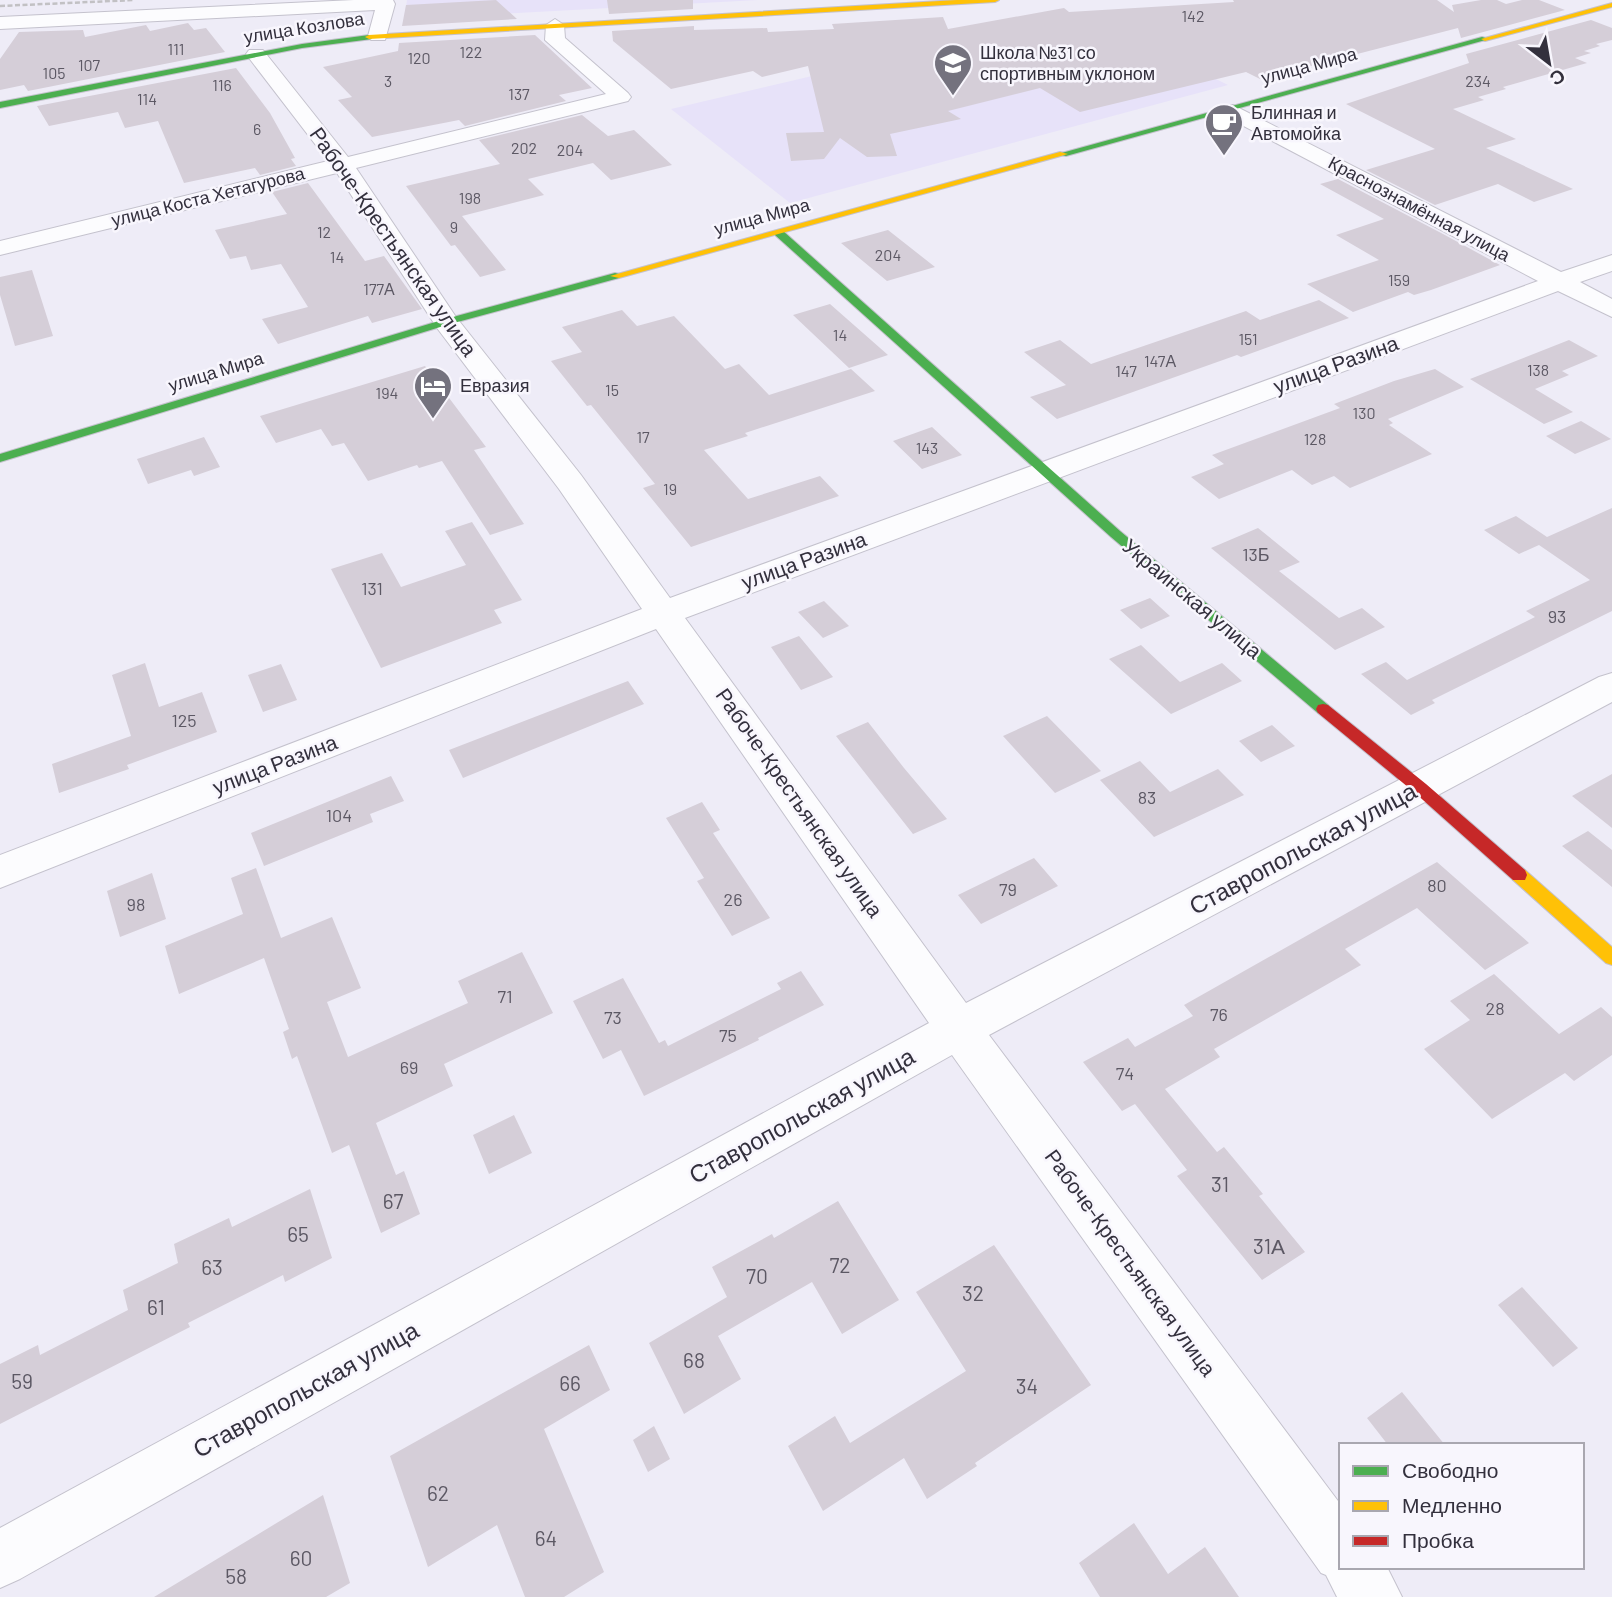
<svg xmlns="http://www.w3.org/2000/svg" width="1612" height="1597" viewBox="0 0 1612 1597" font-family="Barlow,sans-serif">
<rect width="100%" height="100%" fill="#eeecf7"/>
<path fill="#e7e2f9" d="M 407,0 L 758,0 L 404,19 Z
M 1090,11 L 1146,44 L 1228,85 L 790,203 L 671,109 Z"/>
<path fill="#d5ced8" d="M 496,0 L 517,19 L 402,26 L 406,5 Z
M 607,0 L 693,0 L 693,9 L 609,14 Z
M 1233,0 L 1437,0 L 1454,12 L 1452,5 L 1481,0 L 1497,0 L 1506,4 L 1522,0 L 1539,0 L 1565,10 L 1461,38 L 1458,28 L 1260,79 L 1246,72 L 1080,112 L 1040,88 L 948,111 L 961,119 L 890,134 L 897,156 L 867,157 L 840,138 L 824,159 L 791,161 L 786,133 L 824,132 L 808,66 L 762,77 L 753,71 L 671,89 L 613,41 L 612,31 L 694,26 L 694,30 L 767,28 L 768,32 L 834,29 L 832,24 L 943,17 L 948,29 L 1064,8 L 1069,12 L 1234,2 Z
M 1591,20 L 1612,28 L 1612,40 L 1596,44 L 1600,46 L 1584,51 L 1591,53 L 1575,58 L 1587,63 L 1503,87 L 1506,89 L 1478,97 L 1484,100 L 1453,109 L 1516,139 L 1486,148 L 1573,189 L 1534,202 L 1498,184 L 1435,205 L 1366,170 L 1435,149 L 1346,104 L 1469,63 L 1466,54 Z
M 188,23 L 194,30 L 206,28 L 225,52 L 28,91 L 24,85 L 0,90 L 0,59 L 19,32 L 83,30 L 85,37 L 146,25 L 150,31 Z
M 535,35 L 592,88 L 559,95 L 566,101 L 465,126 L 459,120 L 372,137 L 338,100 L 352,97 L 323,67 L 398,51 L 399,43 Z
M 236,68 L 270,113 L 295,158 L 291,159 L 296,166 L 260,175 L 255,168 L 184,183 L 158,121 L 125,128 L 118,112 L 49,126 L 37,106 Z
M 582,115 L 608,136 L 634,130 L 672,165 L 611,180 L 593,163 L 528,179 L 544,195 L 462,216 L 506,270 L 480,277 L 455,245 L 451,246 L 406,186 L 500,164 L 479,140 Z
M 1338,179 L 1443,234 L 1500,265 L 1431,290 L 1414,295 L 1408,292 L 1353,312 L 1307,284 L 1379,260 L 1336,235 L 1384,219 L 1320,184 Z
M 308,183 L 365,261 L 384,256 L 422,309 L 372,323 L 368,316 L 278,344 L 262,319 L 308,307 L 281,264 L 251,270 L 246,256 L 230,259 L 215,230 L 287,214 L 272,192 Z
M 888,230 L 935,267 L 887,281 L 841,243 Z
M 32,270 L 53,336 L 15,346 L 0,295 L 0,277 Z
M 1319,300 L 1349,318 L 1241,357 L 1237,355 L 1057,419 L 1030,397 L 1066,385 L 1024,352 L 1060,340 L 1091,364 L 1246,311 L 1260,320 Z
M 830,304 L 888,355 L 849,368 L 793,315 Z
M 622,310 L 637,326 L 674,316 L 725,369 L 739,364 L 769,395 L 851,369 L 875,391 L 745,433 L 748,436 L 704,450 L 748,499 L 820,476 L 839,496 L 691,547 L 643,488 L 655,484 L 591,405 L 587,406 L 551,361 L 582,352 L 562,327 Z
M 1569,340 L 1598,356 L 1562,371 L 1569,375 L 1535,389 L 1573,412 L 1544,424 L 1470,379 Z
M 425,366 L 486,447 L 474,450 L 524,524 L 490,535 L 442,461 L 419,468 L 417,465 L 368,481 L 344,443 L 332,446 L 321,429 L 276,443 L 260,416 Z
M 1435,369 L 1464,387 L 1388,419 L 1393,423 L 1389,425 L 1432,454 L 1350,488 L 1334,476 L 1312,485 L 1292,470 L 1219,499 L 1191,477 L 1224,464 L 1212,455 L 1340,408 L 1334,404 L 1394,381 Z
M 1581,421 L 1611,439 L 1575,454 L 1546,436 Z
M 932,427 L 962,455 L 922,469 L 893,441 Z
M 204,437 L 220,467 L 194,476 L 191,470 L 148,484 L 137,459 Z
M 1612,508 L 1612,611 L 1432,700 L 1435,703 L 1411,715 L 1361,674 L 1386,662 L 1407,680 L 1535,617 L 1526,611 L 1590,580 L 1539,545 L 1519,554 L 1484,530 L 1516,516 L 1547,537 Z
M 472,522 L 522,600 L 494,610 L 502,623 L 381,668 L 331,569 L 382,553 L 401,587 L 466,565 L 445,531 Z
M 1258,528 L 1300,562 L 1279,571 L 1339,618 L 1362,608 L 1385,627 L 1335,650 L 1211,548 Z
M 1150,598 L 1170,616 L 1141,629 L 1120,610 Z
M 824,601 L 849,626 L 823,638 L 798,612 Z
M 799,636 L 833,677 L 801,690 L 771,647 Z
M 1141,645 L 1180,682 L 1222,663 L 1242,681 L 1171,714 L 1109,659 Z
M 145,663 L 159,707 L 202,692 L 217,732 L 127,765 L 129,769 L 59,793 L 52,764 L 131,736 L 112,675 Z
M 281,664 L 297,700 L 263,712 L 248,675 Z
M 628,681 L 644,704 L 463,778 L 449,750 Z
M 1047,716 L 1101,771 L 1055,793 L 1003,736 Z
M 868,722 L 904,768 L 947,819 L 913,834 L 836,736 Z
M 1272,725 L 1295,746 L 1261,762 L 1239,741 Z
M 1140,761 L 1170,792 L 1218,769 L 1244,795 L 1154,837 L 1100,780 Z
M 1612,774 L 1612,828 L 1572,796 Z
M 391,776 L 404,801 L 370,814 L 373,822 L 264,866 L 251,833 Z
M 702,802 L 720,830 L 713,833 L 770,918 L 732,936 L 697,881 L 704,878 L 666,818 Z
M 1588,831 L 1612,850 L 1612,887 L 1562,846 Z
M 1034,858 L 1058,886 L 981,924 L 958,895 Z
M 1437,862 L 1529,943 L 1485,970 L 1417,908 L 1345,949 L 1361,965 L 1214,1049 L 1220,1057 L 1165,1089 L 1217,1152 L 1224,1147 L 1263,1194 L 1259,1196 L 1305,1252 L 1262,1280 L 1177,1176 L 1187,1170 L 1135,1104 L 1122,1111 L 1083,1062 L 1128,1038 L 1135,1047 L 1193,1016 L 1184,1005 Z
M 256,868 L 281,938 L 332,917 L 361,988 L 327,1002 L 348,1057 L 468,1003 L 458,981 L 522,952 L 553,1013 L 444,1064 L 453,1086 L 376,1123 L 396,1175 L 404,1171 L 420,1214 L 381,1233 L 349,1145 L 332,1153 L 297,1056 L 292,1059 L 283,1032 L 289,1029 L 264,958 L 179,994 L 165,946 L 243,914 L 231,878 Z
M 152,873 L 166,919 L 120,937 L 107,891 Z
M 801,971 L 824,1005 L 758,1038 L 759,1040 L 644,1096 L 621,1050 L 603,1059 L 573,1001 L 623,978 L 659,1043 L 665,1040 L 668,1046 L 781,989 L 777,983 Z
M 1494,974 L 1559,1034 L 1601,1007 L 1612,1017 L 1612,1055 L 1574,1081 L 1565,1073 L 1492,1119 L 1424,1049 L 1470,1020 L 1450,1001 Z
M 514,1115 L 532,1153 L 489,1174 L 473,1135 Z
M 310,1189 L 332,1258 L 285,1282 L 283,1275 L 188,1323 L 190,1327 L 0,1424 L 0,1364 L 38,1345 L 40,1355 L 128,1310 L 123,1290 L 178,1263 L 174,1244 L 229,1218 L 232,1227 Z
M 838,1201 L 899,1300 L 842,1334 L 812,1282 L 718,1336 L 741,1379 L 684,1414 L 649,1343 L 727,1297 L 712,1267 L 772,1234 L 774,1238 Z
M 994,1245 L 1091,1385 L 975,1463 L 977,1466 L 927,1499 L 904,1458 L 823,1511 L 788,1446 L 835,1416 L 850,1443 L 966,1371 L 916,1292 Z
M 1522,1287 L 1578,1348 L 1553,1367 L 1498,1305 Z
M 589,1345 L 610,1390 L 544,1429 L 604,1572 L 564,1597 L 525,1597 L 497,1525 L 428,1567 L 390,1456 Z
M 1402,1392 L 1445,1445 L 1388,1445 L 1367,1418 Z
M 654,1426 L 670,1459 L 648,1472 L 633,1440 Z
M 323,1495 L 350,1583 L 326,1597 L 154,1597 Z
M 1134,1523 L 1168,1574 L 1205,1547 L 1239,1597 L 1100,1597 L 1079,1563 Z"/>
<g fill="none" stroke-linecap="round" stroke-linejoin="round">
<defs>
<path id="street" d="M 354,0 L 393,0 L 395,4 L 385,40 L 371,40 L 368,36 L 375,10 L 0,29 L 0,17 Z
M 555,19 L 564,25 L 565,38 L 628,93 L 631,97 L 628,101 L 356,168 L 456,317 L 581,475 L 670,598 L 1538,281 L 1219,113 L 1215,109 L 1219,105 L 1233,105 L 1561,272 L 1612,255 L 1612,271 L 1580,282 L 1612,299 L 1612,317 L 1558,291 L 685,618 L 966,1003 L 1599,677 L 1612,673 L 1612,702 L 989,1035 L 1341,1505 L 1341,1567 L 1387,1567 L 1402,1597 L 1337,1597 L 1326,1575 L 1321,1573 L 952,1055 L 20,1579 L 0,1588 L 0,1528 L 929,1023 L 656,629 L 0,888 L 0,855 L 642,609 L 559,489 L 437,328 L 337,173 L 0,255 L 0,241 L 328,161 L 249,58 L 246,54 L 249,50 L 263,50 L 348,157 L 606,94 L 545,40 L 546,25 Z"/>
<path id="fast" d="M 369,35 L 372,39 L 302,48 L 0,108 L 0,102 L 302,44 Z
M 1482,37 L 1489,39 L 1066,156 L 1058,154 Z
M 775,231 L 783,231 L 1120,531 L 1328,705 L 1330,709 L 1328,713 L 1318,713 L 1111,537 L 775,235 Z
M 615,273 L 619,274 L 619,278 L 450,324 L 0,462 L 0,454 L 442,320 Z"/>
<path id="slow" d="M 957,0 L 999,0 L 995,2 L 369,39 L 365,37 L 369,35 Z
M 1612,3 L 1612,7 L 1485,41 L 1481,39 Z
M 1060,152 L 1068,154 L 619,278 L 610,276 Z
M 1519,868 L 1525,870 L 1612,947 L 1612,965 L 1606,963 L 1513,880 L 1511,875 L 1513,870 Z"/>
<path id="jam" d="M 1323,704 L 1328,705 L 1426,784 L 1525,870 L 1527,875 L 1525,880 L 1513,880 L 1414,792 L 1318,713 L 1316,709 L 1318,705 Z"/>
</defs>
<use href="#street" stroke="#c4c2cd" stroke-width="2"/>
<use href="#fast" stroke="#c4c2cd" stroke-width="2"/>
<use href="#slow" stroke="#c4c2cd" stroke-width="2"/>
<use href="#jam" stroke="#c4c2cd" stroke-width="2"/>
<use href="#street" fill="#fcfcfe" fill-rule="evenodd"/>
<use href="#fast" fill="#4caf50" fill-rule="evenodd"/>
<use href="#slow" fill="#ffc107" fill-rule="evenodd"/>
<use href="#jam" fill="#c62828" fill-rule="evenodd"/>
<path stroke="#c2c1c4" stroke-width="2.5" stroke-dasharray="5 2.5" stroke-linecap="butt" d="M 0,6 L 134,0"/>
</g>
<defs>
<symbol id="school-pin" viewBox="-11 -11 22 30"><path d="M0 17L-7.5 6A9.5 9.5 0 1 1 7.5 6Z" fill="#74727e" stroke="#f8f6fd"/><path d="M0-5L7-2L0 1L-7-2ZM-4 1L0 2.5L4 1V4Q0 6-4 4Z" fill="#fff"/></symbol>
<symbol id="cafe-pin" viewBox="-11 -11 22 30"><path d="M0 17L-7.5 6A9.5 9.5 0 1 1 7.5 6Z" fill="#74727e" stroke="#f8f6fd"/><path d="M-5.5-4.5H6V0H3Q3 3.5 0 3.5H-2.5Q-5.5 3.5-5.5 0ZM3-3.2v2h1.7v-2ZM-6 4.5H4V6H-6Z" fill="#fff"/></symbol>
<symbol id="hotel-pin" viewBox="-11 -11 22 30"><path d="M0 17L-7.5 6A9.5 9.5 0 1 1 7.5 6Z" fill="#74727e" stroke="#f8f6fd"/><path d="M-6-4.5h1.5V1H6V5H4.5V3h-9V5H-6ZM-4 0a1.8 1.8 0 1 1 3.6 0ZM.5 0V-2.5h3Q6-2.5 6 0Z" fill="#fff"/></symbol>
</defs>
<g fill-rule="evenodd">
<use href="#school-pin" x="931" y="41" width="44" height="60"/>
<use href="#cafe-pin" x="1202" y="101" width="44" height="60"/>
<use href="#hotel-pin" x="411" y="364" width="44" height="60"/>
</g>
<g text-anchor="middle" stroke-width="5" stroke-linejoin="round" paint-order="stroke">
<g font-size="16" fill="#5c5864">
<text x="1193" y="22">142</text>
<text x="176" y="55">111</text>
<text x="471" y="58">122</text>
<text x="419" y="64">120</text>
<text x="89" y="71">107</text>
<text x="54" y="79">105</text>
<text x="388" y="87">3</text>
<text x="1478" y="87">234</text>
<text x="222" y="91">116</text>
<text x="519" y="100">137</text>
<text x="147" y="105">114</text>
<text x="257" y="135">6</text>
<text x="524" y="154">202</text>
<text x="570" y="156">204</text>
<text x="470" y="204">198</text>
<text x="454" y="233">9</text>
<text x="324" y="238">12</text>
<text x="888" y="261">204</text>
<text x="337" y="263">14</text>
<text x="1399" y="286">159</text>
<text x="379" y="295">177А</text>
<text x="840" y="341">14</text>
<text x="1248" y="345">151</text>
<text x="1160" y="367">147А</text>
<text x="1538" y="376">138</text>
<text x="1126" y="377">147</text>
<text x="612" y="396">15</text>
<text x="387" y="399">194</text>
<text x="1364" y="419">130</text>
<text x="643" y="443">17</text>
<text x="1315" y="445">128</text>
<text x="927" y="454">143</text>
<text x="670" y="495">19</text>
</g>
<g font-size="18" fill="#33303d" stroke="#f8f6fd">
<text transform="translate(304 28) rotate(-9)" y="6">улица Козлова</text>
<text transform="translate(1309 66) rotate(-15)" y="6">улица Мира</text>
<text transform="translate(208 197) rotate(-14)" y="6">улица Коста Хетагурова</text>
<text transform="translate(1419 209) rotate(28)" y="6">Краснознамённая улица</text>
<text transform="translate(762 217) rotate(-15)" y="6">улица Мира</text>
<text transform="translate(216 372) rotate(-17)" y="6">улица Мира</text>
</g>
<g font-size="18" fill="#33303d" stroke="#f8f6fd" text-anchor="start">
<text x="980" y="59">Школа №31 со<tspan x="980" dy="21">спортивным уклоном</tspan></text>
<text x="1251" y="119">Блинная и<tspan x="1251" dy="21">Автомойка</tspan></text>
<text x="460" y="392">Евразия</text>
</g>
<g font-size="18" fill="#5c5864">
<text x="1256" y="561">13Б</text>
<text x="372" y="595">131</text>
<text x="1557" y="623">93</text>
<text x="184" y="727">125</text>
<text x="1147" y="804">83</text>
<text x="339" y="822">104</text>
<text x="1437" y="892">80</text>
<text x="1008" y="896">79</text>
<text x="733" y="906">26</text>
<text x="136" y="911">98</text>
<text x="505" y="1003">71</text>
<text x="1495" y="1015">28</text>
<text x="1219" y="1021">76</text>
<text x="613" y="1024">73</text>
<text x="728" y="1042">75</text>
<text x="409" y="1074">69</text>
<text x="1125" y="1080">74</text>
</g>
<g font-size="21" fill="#33303d" stroke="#f8f6fd">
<text transform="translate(393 242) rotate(55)" y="7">Рабоче-Крестьянская улица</text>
<text transform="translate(1336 365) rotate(-20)" y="7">улица Разина</text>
<text transform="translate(804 561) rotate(-20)" y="7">улица Разина</text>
<text transform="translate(1192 599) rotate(40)" y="7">Украинская улица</text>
<text transform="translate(275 765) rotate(-21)" y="7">улица Разина</text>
<text transform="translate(799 803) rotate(55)" y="7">Рабоче-Крестьянская улица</text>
<text transform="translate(1130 1263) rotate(54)" y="7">Рабоче-Крестьянская улица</text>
</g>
<g font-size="21" fill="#5c5864">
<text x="1220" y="1192">31</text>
<text x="393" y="1209">67</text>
<text x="298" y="1242">65</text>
<text x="1269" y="1254">31А</text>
<text x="840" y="1273">72</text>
<text x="212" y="1275">63</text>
<text x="757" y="1284">70</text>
<text x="973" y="1301">32</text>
<text x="156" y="1315">61</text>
<text x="694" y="1368">68</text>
<text x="22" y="1389">59</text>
<text x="570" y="1391">66</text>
<text x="1027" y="1394">34</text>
<text x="438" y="1501">62</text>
<text x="546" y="1546">64</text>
<text x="301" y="1566">60</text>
<text x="236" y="1584">58</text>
</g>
<g font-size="24" fill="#33303d" stroke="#f8f6fd">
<text transform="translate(1303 849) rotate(-28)" y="8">Ставропольская улица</text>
<text transform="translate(802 1116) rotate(-29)" y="8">Ставропольская улица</text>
<text transform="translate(306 1390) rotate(-29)" y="8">Ставропольская улица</text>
</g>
</g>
<rect x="1339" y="1443" width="245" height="126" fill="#f8f6fd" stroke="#a9a7b0" stroke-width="2"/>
<rect x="1353" y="1466" width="35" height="10" fill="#4caf50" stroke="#a9a7b0" stroke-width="2"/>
<text x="1402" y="1478" font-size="21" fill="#33303d">Свободно</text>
<rect x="1353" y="1501" width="35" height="10" fill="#ffc107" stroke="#a9a7b0" stroke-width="2"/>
<text x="1402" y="1513" font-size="21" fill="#33303d">Медленно</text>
<rect x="1353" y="1536" width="35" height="10" fill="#c62828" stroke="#a9a7b0" stroke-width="2"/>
<text x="1402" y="1548" font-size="21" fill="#33303d">Пробка</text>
<g transform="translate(1549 63) rotate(149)" stroke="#f8f6fd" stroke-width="5" paint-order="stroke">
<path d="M0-5L12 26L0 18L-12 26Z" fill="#33303d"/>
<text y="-10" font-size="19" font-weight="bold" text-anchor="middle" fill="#33303d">С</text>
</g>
</svg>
